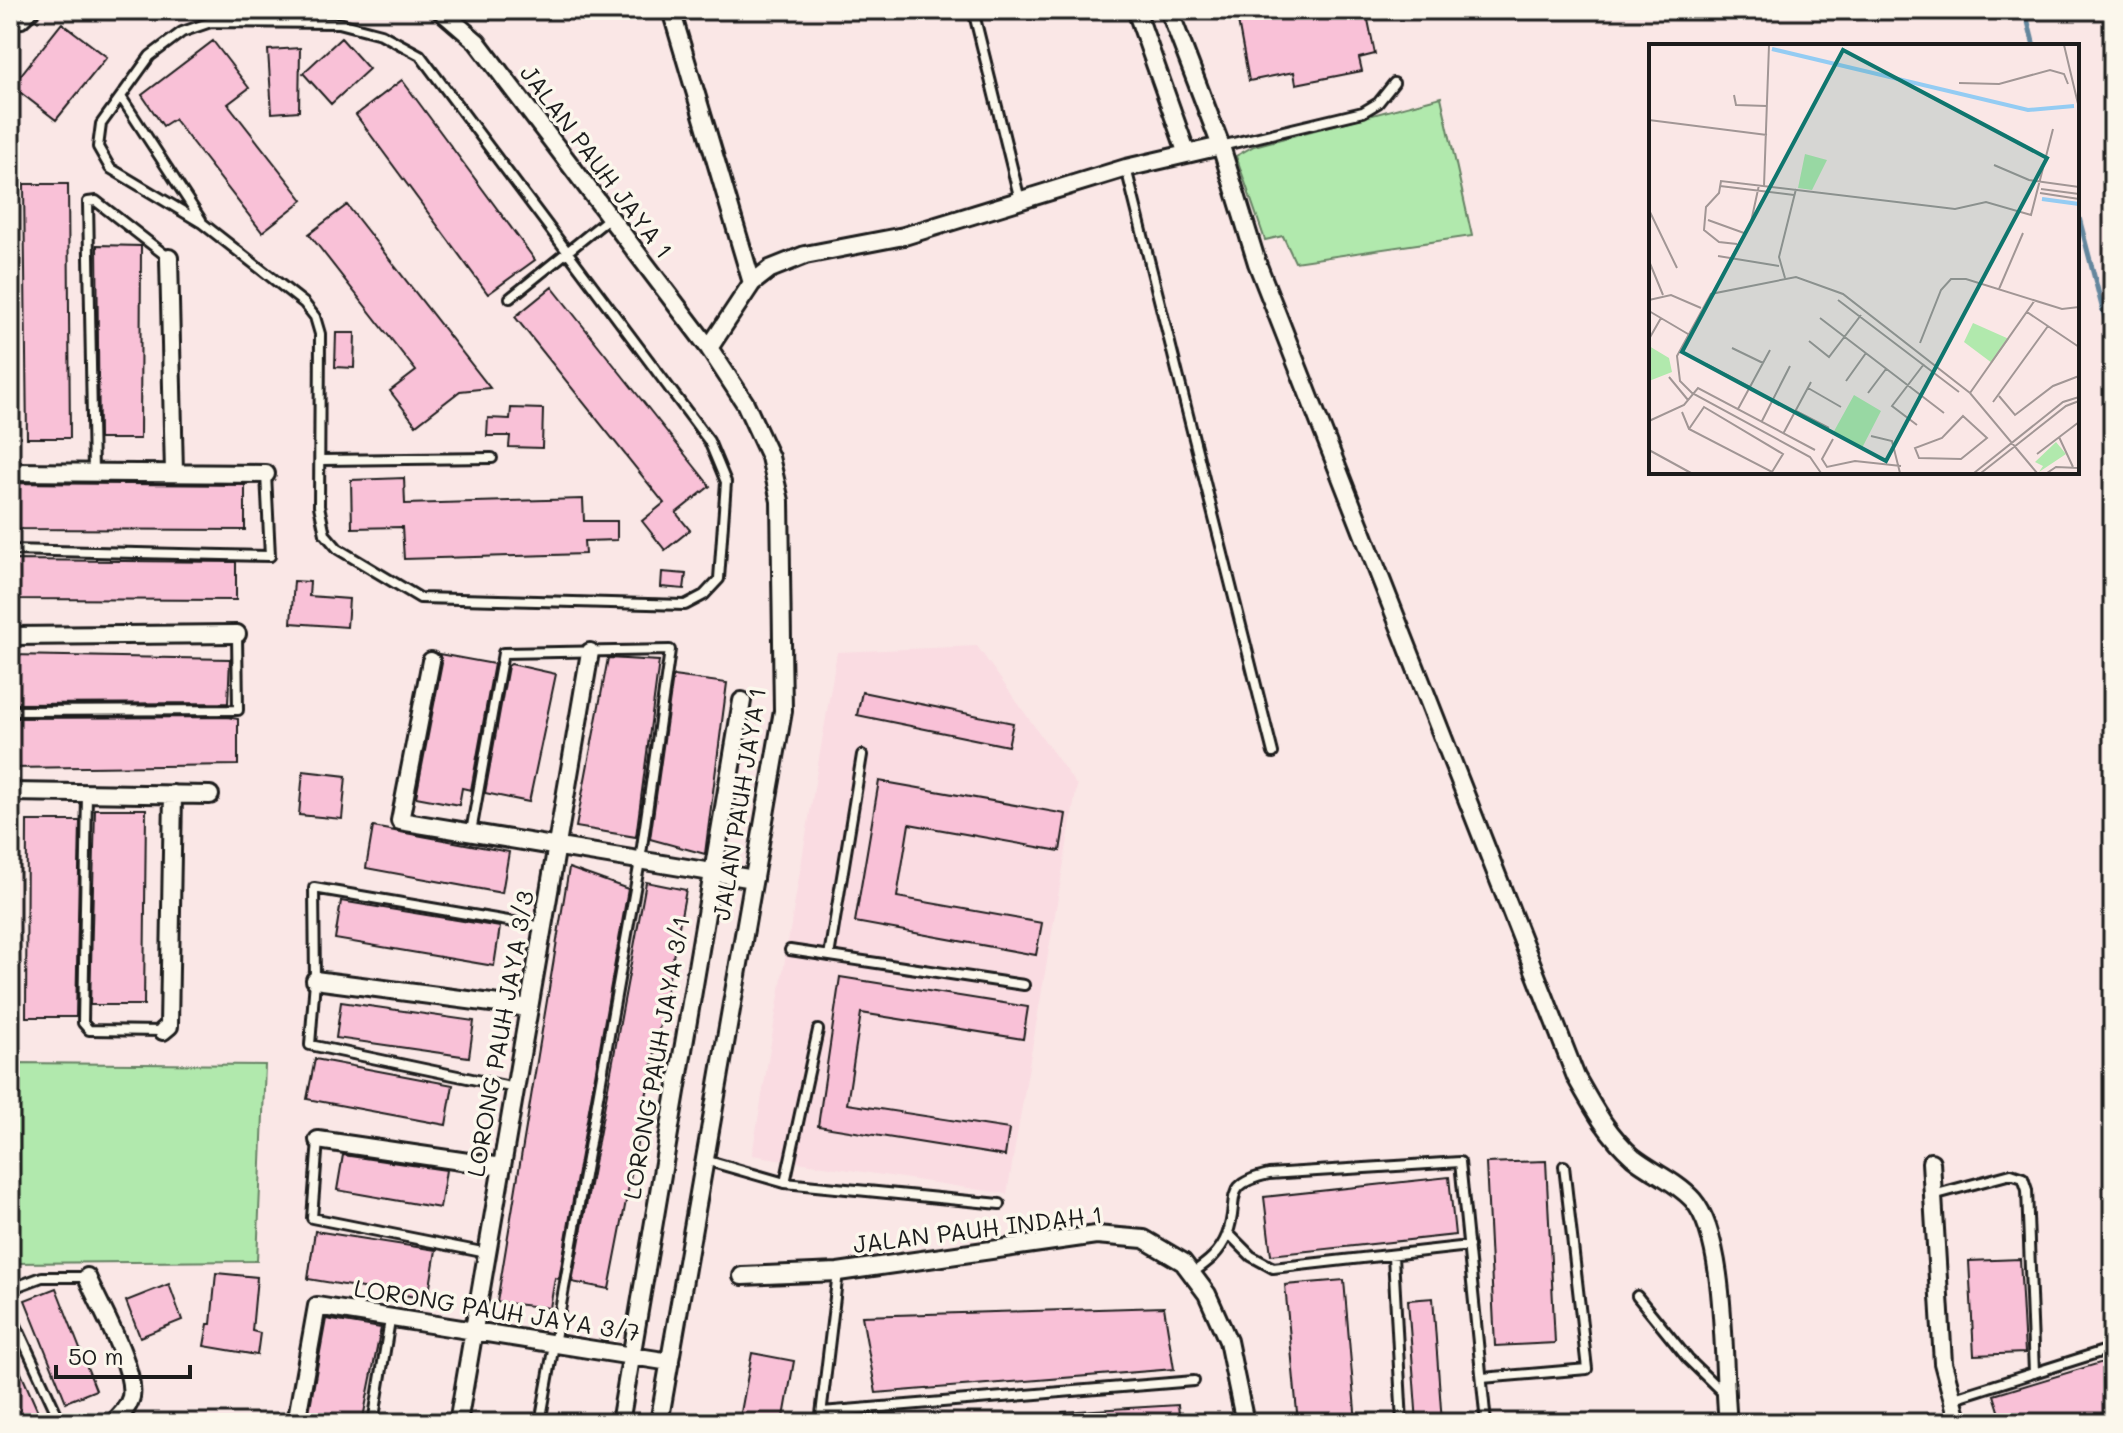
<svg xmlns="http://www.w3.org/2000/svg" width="2123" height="1433" viewBox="0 0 2123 1433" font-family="Mali,sans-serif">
<rect width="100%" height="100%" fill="#fae7e6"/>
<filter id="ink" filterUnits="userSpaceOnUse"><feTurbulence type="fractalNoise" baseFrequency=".0125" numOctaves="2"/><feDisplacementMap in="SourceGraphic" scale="16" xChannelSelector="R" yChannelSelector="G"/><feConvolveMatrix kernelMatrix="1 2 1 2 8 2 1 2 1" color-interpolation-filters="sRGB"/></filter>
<g filter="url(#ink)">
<path fill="#fadce2" d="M 977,646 L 1077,786 L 1007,1194 L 752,1155 L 837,652 Z"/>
<path fill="#b1e9ad" stroke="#668264" stroke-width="2" d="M 1441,97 L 1472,236 L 1295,262 L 1283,236 L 1265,240 L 1236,156 L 1254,146 Z
M 10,1063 L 265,1065 L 257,1261 L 10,1263 Z"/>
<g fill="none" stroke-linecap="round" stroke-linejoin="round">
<path stroke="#64869d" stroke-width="5" d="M 2025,10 L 2034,46
M 2077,210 L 2113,349"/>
</g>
<path fill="#f9c1d7" stroke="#1c1c1c" stroke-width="2" d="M 1285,10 L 1366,10 L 1375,54 L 1359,58 L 1362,71 L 1296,84 L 1294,72 L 1249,81 L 1237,16 Z
M 62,23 L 107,57 L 56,120 L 12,86 Z
M 341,38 L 369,69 L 331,104 L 303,73 Z
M 213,41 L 249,88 L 228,104 L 303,200 L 262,232 L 174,119 L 163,126 L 142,95 Z
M 300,48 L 299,111 L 272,113 L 268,50 Z
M 402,80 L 535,260 L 488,294 L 356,115 Z
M 24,184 L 68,184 L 70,438 L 27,438 Z
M 347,205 L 490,388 L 460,391 L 416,425 L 390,391 L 416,371 L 309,234 Z
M 97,245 L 141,246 L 140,439 L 99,439 Z
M 552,287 L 710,486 L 676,513 L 690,530 L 665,550 L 642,521 L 664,503 L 515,317 Z
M 336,333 L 355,333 L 354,368 L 335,367 Z
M 511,408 L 543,409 L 542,448 L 509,447 L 510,436 L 487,436 L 488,418 L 510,419 Z
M 404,478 L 405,504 L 583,499 L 584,521 L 617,521 L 617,540 L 584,541 L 585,554 L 404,559 L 402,527 L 352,528 L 351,480 Z
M 10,483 L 245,485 L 245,530 L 10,529 Z
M 10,560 L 236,562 L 236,600 L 10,599 Z
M 662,572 L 686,574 L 684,589 L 661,587 Z
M 294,581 L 310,582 L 309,596 L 349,599 L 347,627 L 291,623 Z
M 439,654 L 494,664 L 471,790 L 462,788 L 459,805 L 416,797 L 442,663 Z
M 10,655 L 230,659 L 228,703 L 10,704 Z
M 608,658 L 659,661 L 636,837 L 576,827 Z
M 511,664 L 556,674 L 529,802 L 485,793 L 508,666 Z
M 673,676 L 727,683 L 705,854 L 650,839 Z
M 862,692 L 1013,723 L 1008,746 L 857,715 Z
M 227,717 L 238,719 L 238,765 L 10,768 L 10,718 Z
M 303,771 L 346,776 L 342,819 L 299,815 Z
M 879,781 L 1066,814 L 1060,851 L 909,824 L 897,897 L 1042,923 L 1036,955 L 855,922 Z
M 95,809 L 146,809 L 144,1005 L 90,1005 Z
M 27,821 L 80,821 L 76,1017 L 26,1017 Z
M 373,827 L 509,852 L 502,893 L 366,868 Z
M 569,868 L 628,889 L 559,1279 L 555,1278 L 550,1308 L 497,1302 Z
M 646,882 L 686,890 L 609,1289 L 572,1282 Z
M 341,901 L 500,927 L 494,966 L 335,939 Z
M 840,977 L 1028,1007 L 1023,1039 L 861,1013 L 847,1104 L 1009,1129 L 1005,1156 L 818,1126 Z
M 341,1002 L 474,1021 L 469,1057 L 336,1038 Z
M 315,1059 L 453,1085 L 446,1125 L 307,1099 Z
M 343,1155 L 446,1170 L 440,1208 L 337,1190 Z
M 1546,1161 L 1555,1343 L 1495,1346 L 1486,1163 Z
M 1449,1177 L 1455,1235 L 1271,1255 L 1264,1197 Z
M 315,1231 L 436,1250 L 428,1299 L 308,1279 Z
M 2020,1259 L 2025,1353 L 1974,1355 L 1969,1261 Z
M 216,1273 L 257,1277 L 252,1331 L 260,1333 L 257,1355 L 204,1346 L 208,1324 L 211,1324 Z
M 1344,1280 L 1356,1423 L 1298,1423 L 1285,1285 Z
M 169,1284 L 182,1320 L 140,1337 L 126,1301 Z
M 56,1288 L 96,1390 L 66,1402 L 25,1300 Z
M 1433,1298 L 1442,1423 L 1417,1423 L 1408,1300 Z
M 1164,1307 L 1174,1369 L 876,1393 L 862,1316 Z
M 326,1319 L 381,1328 L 362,1423 L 307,1423 Z
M 10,1348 L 43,1423 L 10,1423 Z
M 752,1353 L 794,1361 L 783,1423 L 739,1423 Z
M 2113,1359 L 2113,1414 L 2085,1423 L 2003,1423 L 1994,1395 Z
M 1178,1405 L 1180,1423 L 1062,1423 L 1062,1412 Z"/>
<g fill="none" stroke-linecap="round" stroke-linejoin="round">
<defs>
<path id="lane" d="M 973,10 L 1020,200
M 211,22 L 339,23 L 381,34 L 420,55 L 709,441 L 726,482 L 719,579 L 704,595 L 685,605 L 420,598 L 338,549 L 325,534 L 319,506 L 320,334 L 315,317 L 304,303 L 202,223 L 110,168 L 98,147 L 101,124 L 150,56 L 182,32 Z
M 10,24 L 22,23 L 36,10
M 121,97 L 201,220
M 1221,146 L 1363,112 L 1378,103 L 1394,83
M 1126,168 L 1273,753
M 510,298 L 608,219
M 321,460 L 492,458
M 93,472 L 88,202 L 96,201 L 169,258
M 10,550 L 270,556 L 266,474
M 10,711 L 238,710 L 237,634
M 87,794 L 83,1023 L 89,1030 L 163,1031
M 471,832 L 503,653 L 670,650 L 640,861 L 540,1423
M 790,950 L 1024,985
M 829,956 L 862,755
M 515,1088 L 310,1045 L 315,980 L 314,888 L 543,927
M 318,1140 L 312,1218 L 487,1253
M 705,1160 L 785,1183 L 1000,1204
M 785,1183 L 818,1030
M 1933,1195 L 2011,1174 L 2023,1178 L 2027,1190 L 2034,1373
M 1228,1233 L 1251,1256 L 1273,1268 L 1469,1246
M 1393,1256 L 1402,1423
M 1192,1273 C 1207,1263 1220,1253 1227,1235 C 1241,1200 1219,1185 1269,1174 L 1460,1162 L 1486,1423
M 10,1289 L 42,1277 L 87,1277
M 1637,1296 L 1688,1359 L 1724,1394
M 10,1312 L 61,1423
M 1482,1378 L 1587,1369 L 1564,1166
M 1951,1399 L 2113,1348
M 822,1412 L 1194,1381
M 373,1423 L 390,1320
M 820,1423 L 838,1272"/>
<path id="street" d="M 440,10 L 477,42 L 709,348 L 745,403 L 770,457 L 780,501 L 783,711 L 659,1423
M 671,10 L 752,283
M 1136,10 L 1187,154
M 1169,10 L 1221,146 L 1257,263 L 1576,1077 C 1593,1107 1607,1134 1633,1157 C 1652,1172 1677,1182 1693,1200 C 1728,1241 1722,1367 1728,1423
M 169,258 L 174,473
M 709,348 L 752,283 L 770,269 L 805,255 L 904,236 L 1126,168 L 1221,146
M 10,472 L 266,474
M 10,636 L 237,634
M 431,661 L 400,821 L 754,879
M 10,792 L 210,795
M 315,980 L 529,1008
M 163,1031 L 169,1026 L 173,794
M 318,1140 L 502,1167
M 1931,1162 L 1943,1363 L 1959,1423
M 742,1276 L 838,1272 L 1096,1235 L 1144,1239 L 1183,1262 L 1207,1294 L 1228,1341 L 1245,1423
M 87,1277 C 99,1305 136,1368 131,1397 C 128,1408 121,1415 113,1423
M 296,1423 L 317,1306 L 670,1362
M 458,1423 L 590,652
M 620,1423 L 742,701"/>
</defs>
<use href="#lane" stroke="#1c1c1c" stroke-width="14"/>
<use href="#street" stroke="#1c1c1c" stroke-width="22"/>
<use href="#lane" stroke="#fbf7ec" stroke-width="8"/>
<use href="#street" stroke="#fbf7ec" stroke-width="16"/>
</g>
</g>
<g text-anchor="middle" stroke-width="7" stroke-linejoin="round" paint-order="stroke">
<g font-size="24" fill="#1c1c1c" stroke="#fbf7ec">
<text transform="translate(596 162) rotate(53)" y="8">JALAN PAUH JAYA 1</text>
<text transform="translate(740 804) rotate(-81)" y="8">JALAN PAUH JAYA 1</text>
<text transform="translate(501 1034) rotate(-80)" y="8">LORONG PAUH JAYA 3/3</text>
<text transform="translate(657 1058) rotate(-80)" y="8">LORONG PAUH JAYA 3/1</text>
<text transform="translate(978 1230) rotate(-7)" y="8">JALAN PAUH INDAH 1</text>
<text transform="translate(497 1311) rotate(9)" y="8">LORONG PAUH JAYA 3/7</text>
</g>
</g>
<g transform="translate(1649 44)">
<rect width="430" height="430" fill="#fae7e6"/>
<path d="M 156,110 L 178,116 L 163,146 L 149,144 ZM 324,279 L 360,295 L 343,319 L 315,298 ZM 0,302 L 20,314 L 23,328 L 0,337 ZM 205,351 L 232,367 L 213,404 L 184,389 ZM 407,398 L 417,410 L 390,428 L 394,422 L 386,418 Z" fill="#b1e9ad"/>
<path fill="none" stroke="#94ccf3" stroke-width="4" d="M 123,5 L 379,66 L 425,62M 393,155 L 430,160"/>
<path fill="none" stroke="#a19695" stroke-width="2" d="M 415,1 L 430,64M 310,39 L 350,40 L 401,26 L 415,30 L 419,40M 85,51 L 87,61 L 118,62M 0,76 L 118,91M 345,121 L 380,136 L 430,143M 71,142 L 145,151M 115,142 L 120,1M 392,145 L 430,150M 391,149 L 430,155M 0,166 L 28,224M 59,176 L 95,189M 88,200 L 70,198 L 55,186 L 57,163 L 70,149 L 72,137 L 306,165 L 337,158 L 382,171 L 404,85M 69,212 L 130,222M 83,213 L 102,178 L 110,141M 0,217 L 14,251M 136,234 L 130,213 L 147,145M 350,245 L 374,189M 0,256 L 22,251 L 52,264M 189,256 L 310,348M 0,267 L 39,290M 378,268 L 430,303M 171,274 L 295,369M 0,295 L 12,274M 160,297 L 180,313 L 212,271M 271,299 L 292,246 L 302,235 L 317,235 L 413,265 L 430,263M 83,304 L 114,319M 57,320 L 101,343M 20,333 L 39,356M 197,337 L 217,309M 159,344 L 192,363M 219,349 L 237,325M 321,349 L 386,256M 350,352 L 366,371 L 404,342 L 430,332M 344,358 L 399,282M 89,365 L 121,306M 147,367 L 180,384M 33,368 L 40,385 L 123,428 L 134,410 L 55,363 L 40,385M 314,372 L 338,394 L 312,415 L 270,414 L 266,404 L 293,394 ZM 0,377 L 35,361 L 49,344 L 166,406M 113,377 L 141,322M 268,381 L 243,362 L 275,320M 134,390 L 162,338M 222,392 L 243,397 L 251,429M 410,393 L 424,423M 184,395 L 173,415 L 178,423 L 206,417 L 252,422M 0,406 L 42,429M 388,410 L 430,378M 172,429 L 161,413 L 43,349 L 31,337 L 28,312 L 62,250 L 147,233 L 194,250 L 321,349 L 388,429M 325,429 L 414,358 L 430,353M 332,429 L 417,362 L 430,357M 398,429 L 407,423 L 430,424"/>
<path fill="#0f766e" fill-opacity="0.15" stroke="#0f766e" stroke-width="4" d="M 194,6 L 398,114 L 237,417 L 33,308 Z"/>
<rect width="430" height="430" fill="none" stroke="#1c1c1c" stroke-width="4"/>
</g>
<rect width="2123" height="1433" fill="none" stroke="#fbf7ec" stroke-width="40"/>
<rect x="20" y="20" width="2083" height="1393" fill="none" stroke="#1c1c1c" stroke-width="3" filter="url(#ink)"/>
<path d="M56 1365v12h134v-12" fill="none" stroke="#1c1c1c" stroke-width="4"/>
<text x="68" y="1365" font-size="24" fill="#1c1c1c" stroke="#fbf7ec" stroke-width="6" paint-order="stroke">50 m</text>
</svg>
